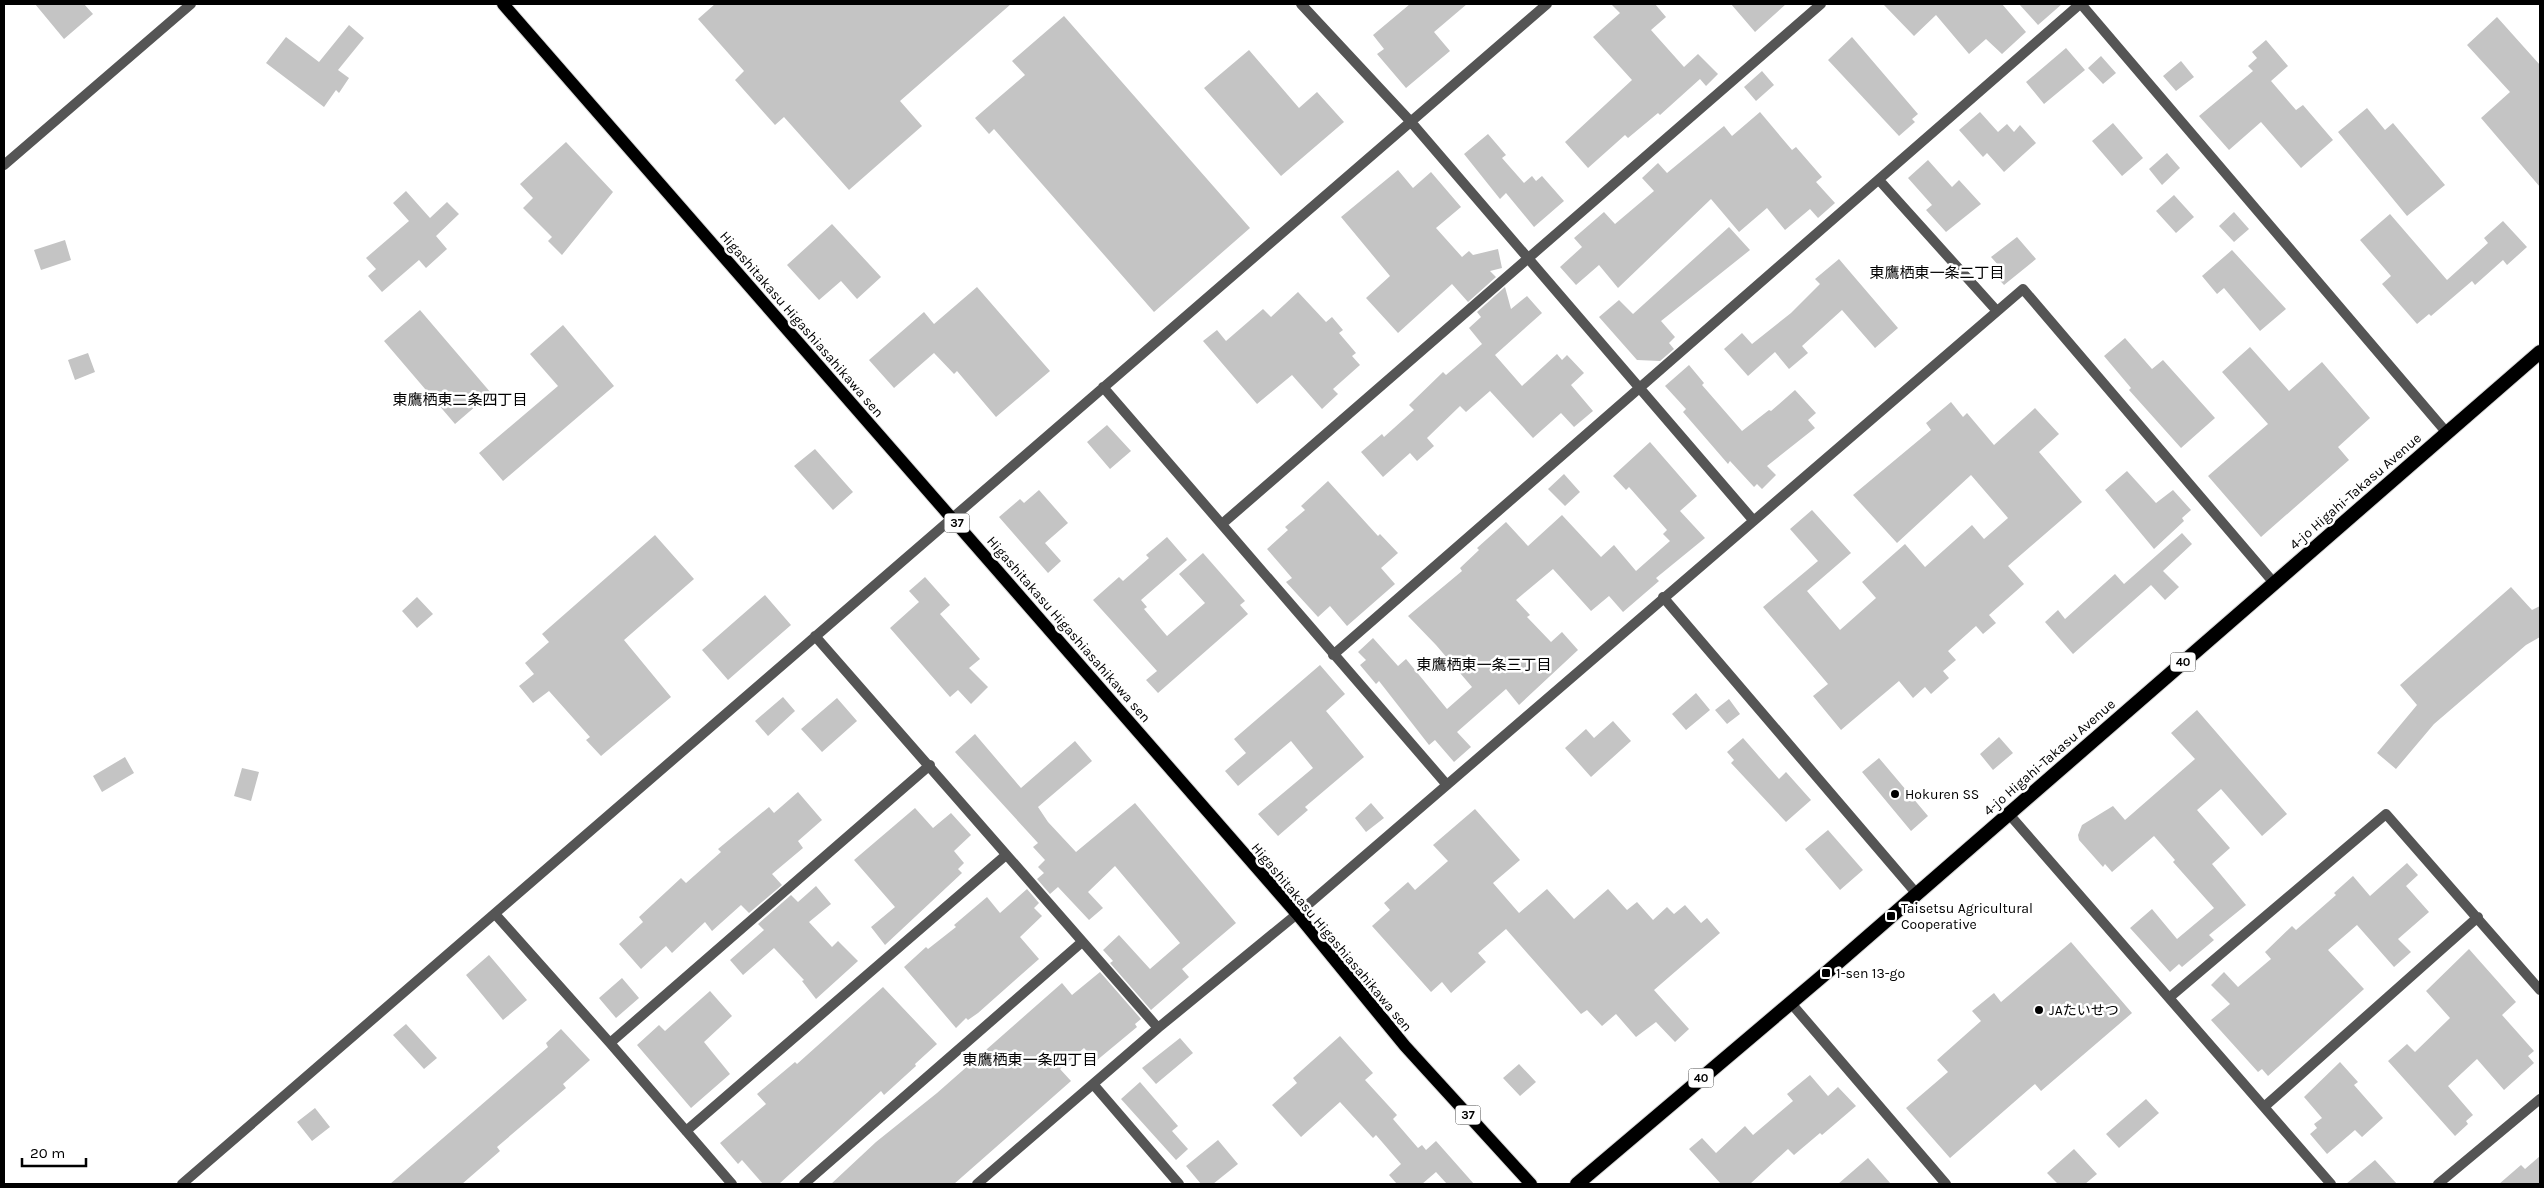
<svg xmlns="http://www.w3.org/2000/svg" width="2544" height="1188" viewBox="0 0 2544 1188" font-family="Karla,'Noto Sans JP',sans-serif">
<rect width="100%" height="100%" fill="#fff"/>
<path fill="#c4c4c4" d="M 35,4 L 84,4 L 93,14 L 64,39 Z
M 715,4 L 1011,4 L 900,101 L 922,126 L 849,190 L 784,117 L 775,125 L 735,80 L 744,71 L 698,19 Z
M 1410,4 L 1467,4 L 1434,32 L 1450,51 L 1406,88 L 1377,54 L 1384,49 L 1373,35 Z
M 1611,4 L 1655,4 L 1666,17 L 1651,30 L 1684,67 L 1698,54 L 1718,74 L 1706,86 L 1700,79 L 1660,115 L 1658,113 L 1628,138 L 1625,135 L 1588,168 L 1565,142 L 1632,80 L 1593,37 L 1620,13 Z
M 1731,4 L 1786,4 L 1755,32 Z
M 1883,4 L 2002,4 L 2026,32 L 2002,54 L 1986,39 L 1969,54 L 1936,15 L 1914,36 Z
M 2019,4 L 2062,4 L 2038,25 Z
M 1064,16 L 1250,228 L 1154,312 L 994,129 L 989,134 L 975,118 L 1025,75 L 1012,61 Z
M 2497,17 L 2540,65 L 2540,187 L 2481,118 L 2510,92 L 2467,45 Z
M 349,25 L 364,38 L 338,70 L 349,78 L 339,93 L 336,90 L 324,107 L 266,63 L 286,37 L 319,62 Z
M 1852,37 L 1918,114 L 1912,119 L 1915,122 L 1899,136 L 1828,60 Z
M 2266,40 L 2288,66 L 2271,81 L 2296,110 L 2303,105 L 2333,140 L 2301,168 L 2261,122 L 2229,150 L 2199,116 L 2253,71 L 2248,66 L 2257,58 L 2252,52 Z
M 2066,48 L 2085,70 L 2044,104 L 2026,82 Z
M 1249,50 L 1299,108 L 1317,92 L 1344,122 L 1281,176 L 1204,88 Z
M 2101,56 L 2116,73 L 2103,84 L 2088,68 Z
M 2181,61 L 2194,77 L 2176,91 L 2163,76 Z
M 1762,71 L 1774,85 L 1756,101 L 1744,87 Z
M 2367,108 L 2385,130 L 2393,123 L 2445,185 L 2407,216 L 2338,132 Z
M 1760,112 L 1792,150 L 1796,147 L 1822,177 L 1816,182 L 1835,203 L 1818,218 L 1810,209 L 1785,230 L 1767,208 L 1739,232 L 1711,199 L 1618,288 L 1599,265 L 1576,285 L 1560,267 L 1582,247 L 1574,238 L 1604,212 L 1615,224 L 1654,191 L 1642,178 L 1658,163 L 1667,173 L 1724,126 L 1732,136 Z
M 1980,112 L 1998,132 L 2007,124 L 2014,132 L 2020,125 L 2036,143 L 2004,172 L 1987,153 L 1983,157 L 1959,130 Z
M 2113,123 L 2143,158 L 2122,176 L 2092,141 Z
M 1488,134 L 1506,155 L 1502,158 L 1524,183 L 1532,176 L 1536,181 L 1542,176 L 1564,201 L 1534,227 L 1506,193 L 1500,199 L 1464,154 Z
M 566,142 L 613,192 L 562,255 L 548,241 L 552,237 L 523,208 L 533,198 L 520,184 Z
M 2167,153 L 2180,168 L 2162,185 L 2149,169 Z
M 1928,160 L 1952,187 L 1959,180 L 1981,204 L 1946,232 L 1926,210 L 1932,205 L 1908,178 Z
M 1398,170 L 1413,188 L 1431,172 L 1461,207 L 1436,228 L 1462,257 L 1469,251 L 1473,255 L 1498,249 L 1502,268 L 1490,271 L 1496,277 L 1468,302 L 1452,284 L 1398,333 L 1366,298 L 1390,276 L 1341,217 Z
M 406,191 L 430,218 L 447,202 L 459,214 L 436,236 L 447,249 L 426,268 L 419,260 L 382,292 L 368,276 L 376,269 L 366,258 L 409,221 L 393,203 Z
M 2174,195 L 2194,217 L 2176,233 L 2156,211 Z
M 2234,212 L 2249,229 L 2234,242 L 2219,226 Z
M 2390,214 L 2447,280 L 2488,243 L 2484,238 L 2503,221 L 2527,247 L 2507,265 L 2503,260 L 2475,285 L 2472,281 L 2431,316 L 2429,314 L 2417,324 L 2382,284 L 2391,276 L 2360,240 Z
M 832,224 L 881,277 L 857,299 L 841,281 L 819,300 L 787,265 Z
M 1729,227 L 1750,250 L 1661,321 L 1675,337 L 1669,343 L 1674,349 L 1660,361 L 1637,360 L 1599,317 L 1619,300 L 1633,314 Z
M 2017,237 L 2036,259 L 2004,285 L 1993,273 L 2000,267 L 1991,257 Z
M 65,240 L 71,260 L 41,270 L 34,250 Z
M 2232,250 L 2286,309 L 2260,331 L 2224,288 L 2217,294 L 2202,276 Z
M 1839,259 L 1898,328 L 1875,348 L 1842,310 L 1802,346 L 1808,353 L 1789,369 L 1775,352 L 1748,376 L 1724,349 L 1742,333 L 1752,344 L 1791,313 L 1820,284 L 1815,279 Z
M 977,287 L 1050,371 L 996,417 L 957,371 L 954,374 L 934,353 L 894,388 L 869,360 L 924,312 L 934,324 Z
M 1505,287 L 1511,309 L 1527,296 L 1542,313 L 1495,355 L 1522,386 L 1557,354 L 1562,360 L 1567,355 L 1584,373 L 1571,385 L 1593,411 L 1574,427 L 1561,413 L 1533,438 L 1490,391 L 1466,412 L 1460,406 L 1427,438 L 1434,446 L 1417,461 L 1410,453 L 1383,477 L 1361,452 L 1382,434 L 1384,437 L 1414,410 L 1409,405 L 1443,372 L 1446,375 L 1482,344 L 1469,328 L 1481,317 L 1477,312 Z
M 1298,292 L 1326,322 L 1332,317 L 1343,330 L 1339,333 L 1356,353 L 1352,356 L 1360,365 L 1333,389 L 1338,394 L 1322,409 L 1292,375 L 1257,404 L 1203,341 L 1217,330 L 1226,341 L 1263,309 L 1271,317 Z
M 420,310 L 491,393 L 455,424 L 384,341 Z
M 563,325 L 614,386 L 503,481 L 479,453 L 558,386 L 530,354 Z
M 2125,338 L 2152,369 L 2163,360 L 2215,418 L 2181,448 L 2129,390 L 2131,388 L 2104,356 Z
M 2250,347 L 2289,391 L 2322,362 L 2370,418 L 2338,447 L 2349,460 L 2261,537 L 2208,476 L 2268,424 L 2222,372 Z
M 88,353 L 95,372 L 75,380 L 68,360 Z
M 1689,365 L 1704,383 L 1702,385 L 1742,431 L 1769,410 L 1771,411 L 1795,390 L 1816,413 L 1808,420 L 1815,428 L 1767,466 L 1776,475 L 1762,489 L 1757,484 L 1754,487 L 1730,461 L 1728,464 L 1683,412 L 1686,409 L 1665,386 Z
M 1951,402 L 1963,417 L 1967,413 L 1994,445 L 2035,408 L 2059,434 L 2039,452 L 2082,502 L 2008,566 L 2024,584 L 1989,615 L 1996,623 L 1983,634 L 1976,626 L 1948,651 L 1956,660 L 1943,671 L 1949,678 L 1931,694 L 1925,687 L 1913,698 L 1899,681 L 1841,730 L 1813,696 L 1828,684 L 1763,607 L 1818,561 L 1790,529 L 1812,510 L 1851,553 L 1807,591 L 1840,630 L 1876,598 L 1862,582 L 1905,544 L 1925,567 L 1972,525 L 1984,539 L 2008,518 L 1971,475 L 1897,543 L 1853,495 L 1931,430 L 1926,423 Z
M 1107,425 L 1131,451 L 1110,469 L 1087,442 Z
M 1650,442 L 1697,496 L 1680,511 L 1705,538 L 1656,578 L 1659,581 L 1623,612 L 1609,596 L 1591,611 L 1553,569 L 1516,600 L 1530,615 L 1527,617 L 1551,642 L 1562,632 L 1578,650 L 1519,705 L 1506,689 L 1457,732 L 1471,747 L 1454,762 L 1435,740 L 1429,745 L 1379,681 L 1376,684 L 1360,665 L 1366,660 L 1358,652 L 1373,638 L 1398,666 L 1406,659 L 1447,709 L 1472,687 L 1436,645 L 1408,616 L 1462,571 L 1460,568 L 1479,550 L 1477,548 L 1506,522 L 1528,546 L 1562,515 L 1601,557 L 1614,545 L 1636,571 L 1670,541 L 1663,534 L 1667,530 L 1629,487 L 1626,490 L 1613,476 Z
M 815,449 L 853,492 L 833,510 L 794,466 Z
M 2127,471 L 2156,503 L 2173,490 L 2191,510 L 2182,518 L 2184,521 L 2154,549 L 2105,490 Z
M 1564,474 L 1580,492 L 1565,506 L 1548,489 Z
M 1328,481 L 1378,536 L 1380,534 L 1398,553 L 1381,568 L 1395,584 L 1347,626 L 1330,606 L 1318,617 L 1286,582 L 1292,578 L 1267,549 L 1288,530 L 1285,527 L 1305,510 L 1301,506 Z
M 1039,490 L 1068,523 L 1045,543 L 1061,561 L 1048,573 L 999,517 L 1020,499 L 1024,503 Z
M 2182,533 L 2192,544 L 2163,571 L 2179,587 L 2165,600 L 2151,585 L 2073,654 L 2045,622 L 2058,610 L 2065,619 L 2115,574 L 2124,584 Z
M 655,535 L 694,579 L 624,640 L 671,697 L 601,756 L 586,740 L 590,737 L 549,691 L 533,703 L 519,686 L 534,674 L 525,663 L 549,642 L 542,634 Z
M 1167,537 L 1187,560 L 1141,600 L 1147,607 L 1144,609 L 1167,636 L 1205,603 L 1179,574 L 1203,553 L 1245,601 L 1240,605 L 1248,614 L 1158,693 L 1146,680 L 1157,671 L 1093,600 L 1119,577 L 1123,581 L 1149,558 L 1146,555 Z
M 925,577 L 950,605 L 940,614 L 980,659 L 969,668 L 988,687 L 971,704 L 958,690 L 950,697 L 890,628 L 919,602 L 909,591 Z
M 2511,587 L 2532,610 L 2540,606 L 2540,637 L 2526,645 L 2434,724 L 2396,769 L 2377,753 L 2417,705 L 2400,685 Z
M 765,595 L 791,625 L 728,680 L 702,650 Z
M 417,597 L 433,614 L 417,628 L 402,611 Z
M 1320,665 L 1345,694 L 1326,711 L 1364,757 L 1305,807 L 1308,810 L 1278,836 L 1258,814 L 1313,768 L 1291,741 L 1238,786 L 1225,771 L 1246,753 L 1234,739 Z
M 1696,693 L 1710,710 L 1686,730 L 1672,714 Z
M 783,697 L 795,711 L 768,736 L 755,721 Z
M 837,698 L 857,721 L 822,752 L 801,729 Z
M 1729,699 L 1740,714 L 1727,724 L 1715,710 Z
M 2197,710 L 2287,814 L 2262,836 L 2221,789 L 2197,810 L 2230,848 L 2212,864 L 2246,905 L 2209,935 L 2214,940 L 2182,967 L 2179,964 L 2170,972 L 2130,928 L 2152,909 L 2177,939 L 2214,908 L 2173,862 L 2175,860 L 2154,836 L 2112,872 L 2105,864 L 2103,867 L 2079,840 L 2078,835 L 2082,825 L 2113,806 L 2125,820 L 2195,759 L 2171,733 Z
M 1613,721 L 1631,741 L 1591,777 L 1565,748 L 1586,729 L 1594,738 Z
M 975,734 L 1021,788 L 1075,741 L 1092,761 L 1038,807 L 1048,822 L 1076,852 L 1135,803 L 1236,923 L 1182,969 L 1189,977 L 1151,1010 L 1110,963 L 1113,961 L 1103,950 L 1119,935 L 1150,969 L 1180,943 L 1115,866 L 1088,892 L 1103,908 L 1089,920 L 1058,887 L 1050,894 L 1037,879 L 1044,873 L 1038,867 L 1045,860 L 1033,847 L 1038,843 L 955,752 Z
M 1999,737 L 2013,753 L 1993,770 L 1980,754 Z
M 1743,738 L 1779,779 L 1786,772 L 1811,800 L 1786,822 L 1731,763 L 1734,760 L 1727,752 Z
M 125,757 L 134,773 L 102,792 L 93,776 Z
M 1879,758 L 1928,816 L 1911,831 L 1862,772 Z
M 242,768 L 259,772 L 251,801 L 234,796 Z
M 798,792 L 822,820 L 798,841 L 803,848 L 772,874 L 782,885 L 749,913 L 741,905 L 712,931 L 705,922 L 672,953 L 666,946 L 641,969 L 619,944 L 643,922 L 639,917 L 681,878 L 686,883 L 721,852 L 718,849 L 769,807 L 774,813 Z
M 1371,803 L 1384,818 L 1366,832 L 1355,818 Z
M 915,808 L 933,828 L 951,813 L 971,835 L 954,851 L 964,863 L 958,869 L 962,873 L 885,945 L 871,927 L 895,907 L 854,860 Z
M 1475,809 L 1520,860 L 1493,883 L 1519,913 L 1547,889 L 1574,919 L 1608,889 L 1627,910 L 1637,902 L 1653,920 L 1667,907 L 1674,914 L 1685,905 L 1701,923 L 1707,918 L 1720,933 L 1654,990 L 1689,1029 L 1675,1042 L 1656,1022 L 1636,1037 L 1616,1014 L 1602,1026 L 1587,1010 L 1581,1014 L 1506,929 L 1478,953 L 1486,962 L 1451,993 L 1442,982 L 1431,992 L 1372,926 L 1390,910 L 1384,903 L 1408,882 L 1415,890 L 1448,861 L 1433,845 Z
M 1828,830 L 1863,870 L 1840,890 L 1805,849 Z
M 2407,863 L 2418,875 L 2406,886 L 2429,912 L 2398,939 L 2411,952 L 2394,967 L 2357,925 L 2328,950 L 2364,989 L 2268,1076 L 2262,1069 L 2258,1072 L 2211,1020 L 2230,1004 L 2211,985 L 2224,972 L 2238,987 L 2271,959 L 2265,952 L 2292,926 L 2296,930 L 2336,895 L 2334,893 L 2353,876 L 2370,896 Z
M 816,886 L 831,904 L 809,922 L 832,947 L 838,941 L 858,961 L 816,999 L 802,981 L 804,980 L 774,948 L 743,975 L 730,960 L 764,930 L 758,924 L 791,895 L 798,902 Z
M 1027,889 L 1039,903 L 1034,908 L 1042,916 L 1020,937 L 1039,959 L 978,1013 L 968,1020 L 966,1018 L 956,1028 L 904,967 L 926,947 L 928,949 L 956,927 L 954,925 L 987,897 L 1000,913 Z
M 2071,942 L 2132,1013 L 2041,1091 L 2035,1084 L 1950,1158 L 1906,1108 L 1948,1072 L 1937,1060 L 1981,1021 L 1972,1011 L 1994,993 L 2001,1002 Z
M 2469,949 L 2516,1002 L 2502,1015 L 2534,1051 L 2528,1056 L 2534,1063 L 2504,1090 L 2477,1059 L 2448,1086 L 2473,1115 L 2466,1121 L 2468,1124 L 2455,1136 L 2388,1061 L 2407,1044 L 2415,1052 L 2450,1018 L 2426,991 Z
M 489,955 L 527,1000 L 503,1020 L 466,975 Z
M 1100,972 L 1141,1019 L 1135,1024 L 1137,1027 L 1096,1061 L 1084,1048 L 1060,1069 L 1071,1081 L 954,1184 L 831,1184 L 876,1142 L 937,1093 L 1062,983 L 1072,995 Z
M 622,978 L 639,998 L 616,1018 L 599,998 Z
M 883,987 L 937,1044 L 915,1064 L 916,1066 L 884,1095 L 881,1091 L 779,1184 L 763,1184 L 742,1160 L 738,1164 L 720,1143 L 766,1104 L 757,1094 L 795,1062 L 797,1064 Z
M 710,991 L 732,1016 L 704,1042 L 730,1074 L 691,1108 L 637,1045 L 659,1025 L 665,1031 Z
M 406,1024 L 437,1058 L 424,1069 L 393,1035 Z
M 561,1029 L 590,1060 L 563,1084 L 566,1088 L 497,1147 L 500,1151 L 462,1184 L 390,1184 L 548,1047 L 546,1043 Z
M 1340,1036 L 1373,1073 L 1365,1080 L 1397,1115 L 1393,1119 L 1418,1148 L 1422,1145 L 1426,1150 L 1436,1141 L 1474,1184 L 1447,1184 L 1436,1172 L 1422,1184 L 1397,1184 L 1389,1175 L 1401,1164 L 1376,1135 L 1373,1138 L 1340,1102 L 1301,1137 L 1272,1105 L 1297,1083 L 1293,1078 Z
M 1180,1038 L 1193,1053 L 1156,1084 L 1142,1068 Z
M 2340,1062 L 2358,1082 L 2354,1085 L 2383,1118 L 2362,1137 L 2355,1130 L 2327,1154 L 2310,1134 L 2317,1128 L 2314,1124 L 2322,1118 L 2304,1097 Z
M 1519,1064 L 1536,1082 L 1520,1096 L 1503,1078 Z
M 1810,1075 L 1828,1096 L 1838,1087 L 1856,1106 L 1822,1135 L 1820,1133 L 1794,1155 L 1788,1149 L 1750,1184 L 1721,1184 L 1689,1149 L 1702,1138 L 1716,1153 L 1745,1126 L 1753,1135 L 1793,1101 L 1787,1094 Z
M 1140,1082 L 1178,1126 L 1172,1131 L 1188,1149 L 1176,1160 L 1121,1099 Z
M 2146,1099 L 2159,1113 L 2119,1148 L 2106,1134 Z
M 315,1108 L 330,1127 L 312,1141 L 297,1122 Z
M 1218,1140 L 1238,1164 L 1213,1184 L 1201,1184 L 1186,1166 Z
M 2074,1149 L 2097,1174 L 2085,1184 L 2058,1184 L 2047,1173 Z
M 2540,1156 L 2540,1184 L 2499,1184 L 2521,1165 L 2525,1169 Z
M 1868,1158 L 1891,1184 L 1838,1184 Z
M 2375,1160 L 2397,1184 L 2346,1184 Z"/>
<g fill="none" stroke-linecap="round" stroke-linejoin="round">
<defs>
<path id="primary" d="M 503,4 L 1297,914 L 1405,1046 L 1531,1184"/>
<path id="trunk" d="M 1577,1184 L 1826,973 L 2540,352"/>
</defs>
<use href="#primary" stroke="#dbdbdb" stroke-width="14"/>
<use href="#trunk" stroke="#dbdbdb" stroke-width="16"/>
<path stroke="#555" stroke-width="10" d="M 1301,4 L 1411,122 L 1753,520
M 2081,4 L 2447,433
M 4,165 L 191,4
M 1879,180 L 1996,310
M 1103,387 L 1447,785
M 1222,524 L 1821,4
M 1663,597 L 1916,893
M 815,636 L 1158,1028
M 1333,655 L 2080,4
M 2008,813 L 2331,1184
M 495,914 L 610,1043 L 732,1184
M 2170,997 L 2386,814 L 2540,990
M 1790,1002 L 1946,1184
M 610,1043 L 930,765
M 1093,1084 L 1179,1184
M 2264,1107 L 2478,917
M 686,1131 L 1006,855
M 182,1184 L 1547,4
M 804,1184 L 1082,942
M 977,1184 L 1158,1028 L 1297,914 L 2023,289 L 2274,583
M 2438,1184 L 2540,1099"/>
<use href="#primary" stroke="#000" stroke-width="12"/>
<use href="#trunk" stroke="#000" stroke-width="14"/>
</g>
<g fill="#000" stroke="#fff" stroke-width="2">
<circle cx="1895" cy="794" r="5"/>
<rect x="1886" y="911" width="10" height="10" rx="2.5"/>
<rect x="1821" y="968" width="10" height="10" rx="2.5"/>
<circle cx="2039" cy="1010" r="5"/>
</g>
<g text-anchor="middle" stroke-width="5" stroke-linejoin="round" paint-order="stroke">
<g fill="#fff" stroke="#4c4c4c" stroke-width="1">
<rect x="944.5" y="513.5" width="25" height="19" rx="4"/>
<rect x="2170.5" y="652.5" width="25" height="19" rx="4"/>
<rect x="1688.5" y="1068.5" width="25" height="19" rx="4"/>
<rect x="1455.5" y="1105.5" width="25" height="19" rx="4"/>
</g>
<g font-size="12" font-weight="bold" fill="#000">
<text x="957" y="527">37</text>
<text x="2183" y="666">40</text>
<text x="1701" y="1082">40</text>
<text x="1468" y="1119">37</text>
</g>
<g font-size="14" fill="#000" stroke="#fff">
<text transform="translate(802 324) rotate(49)" y="5">Higashitakasu Higashiasahikawa sen</text>
<text transform="translate(2355 491) rotate(-41)" y="5">4-jo Higahi-Takasu Avenue</text>
<text transform="translate(1069 629) rotate(49)" y="5">Higashitakasu Higashiasahikawa sen</text>
<text transform="translate(2049 757) rotate(-41)" y="5">4-jo Higahi-Takasu Avenue</text>
<text transform="translate(1332 937) rotate(50)" y="5">Higashitakasu Higashiasahikawa sen</text>
</g>
<g font-size="14" fill="#000" stroke="#fff" text-anchor="start">
<text x="1905" y="799">Hokuren SS</text>
<text x="1901" y="913">Taisetsu Agricultural<tspan x="1901" dy="16">Cooperative</tspan></text>
<text x="1836" y="978">1-sen 13-go</text>
<text x="2049" y="1015">JAたいせつ</text>
</g>
<g font-size="15" fill="#000" stroke="#fff">
<text x="1937" y="278">東鷹栖東一条二丁目</text>
<text x="460" y="405">東鷹栖東二条四丁目</text>
<text x="1484" y="670">東鷹栖東一条三丁目</text>
<text x="1030" y="1065">東鷹栖東一条四丁目</text>
</g>
</g>
<rect width="2544" height="1188" fill="none" stroke="#000000" stroke-width="10"/>
<path d="M22 1158v8h64v-8" fill="none" stroke="#000000" stroke-width="2.5"/>
<text x="30" y="1158" font-size="15" fill="#000000" stroke="#ffffff" stroke-width="4" paint-order="stroke">20 m</text>
</svg>
